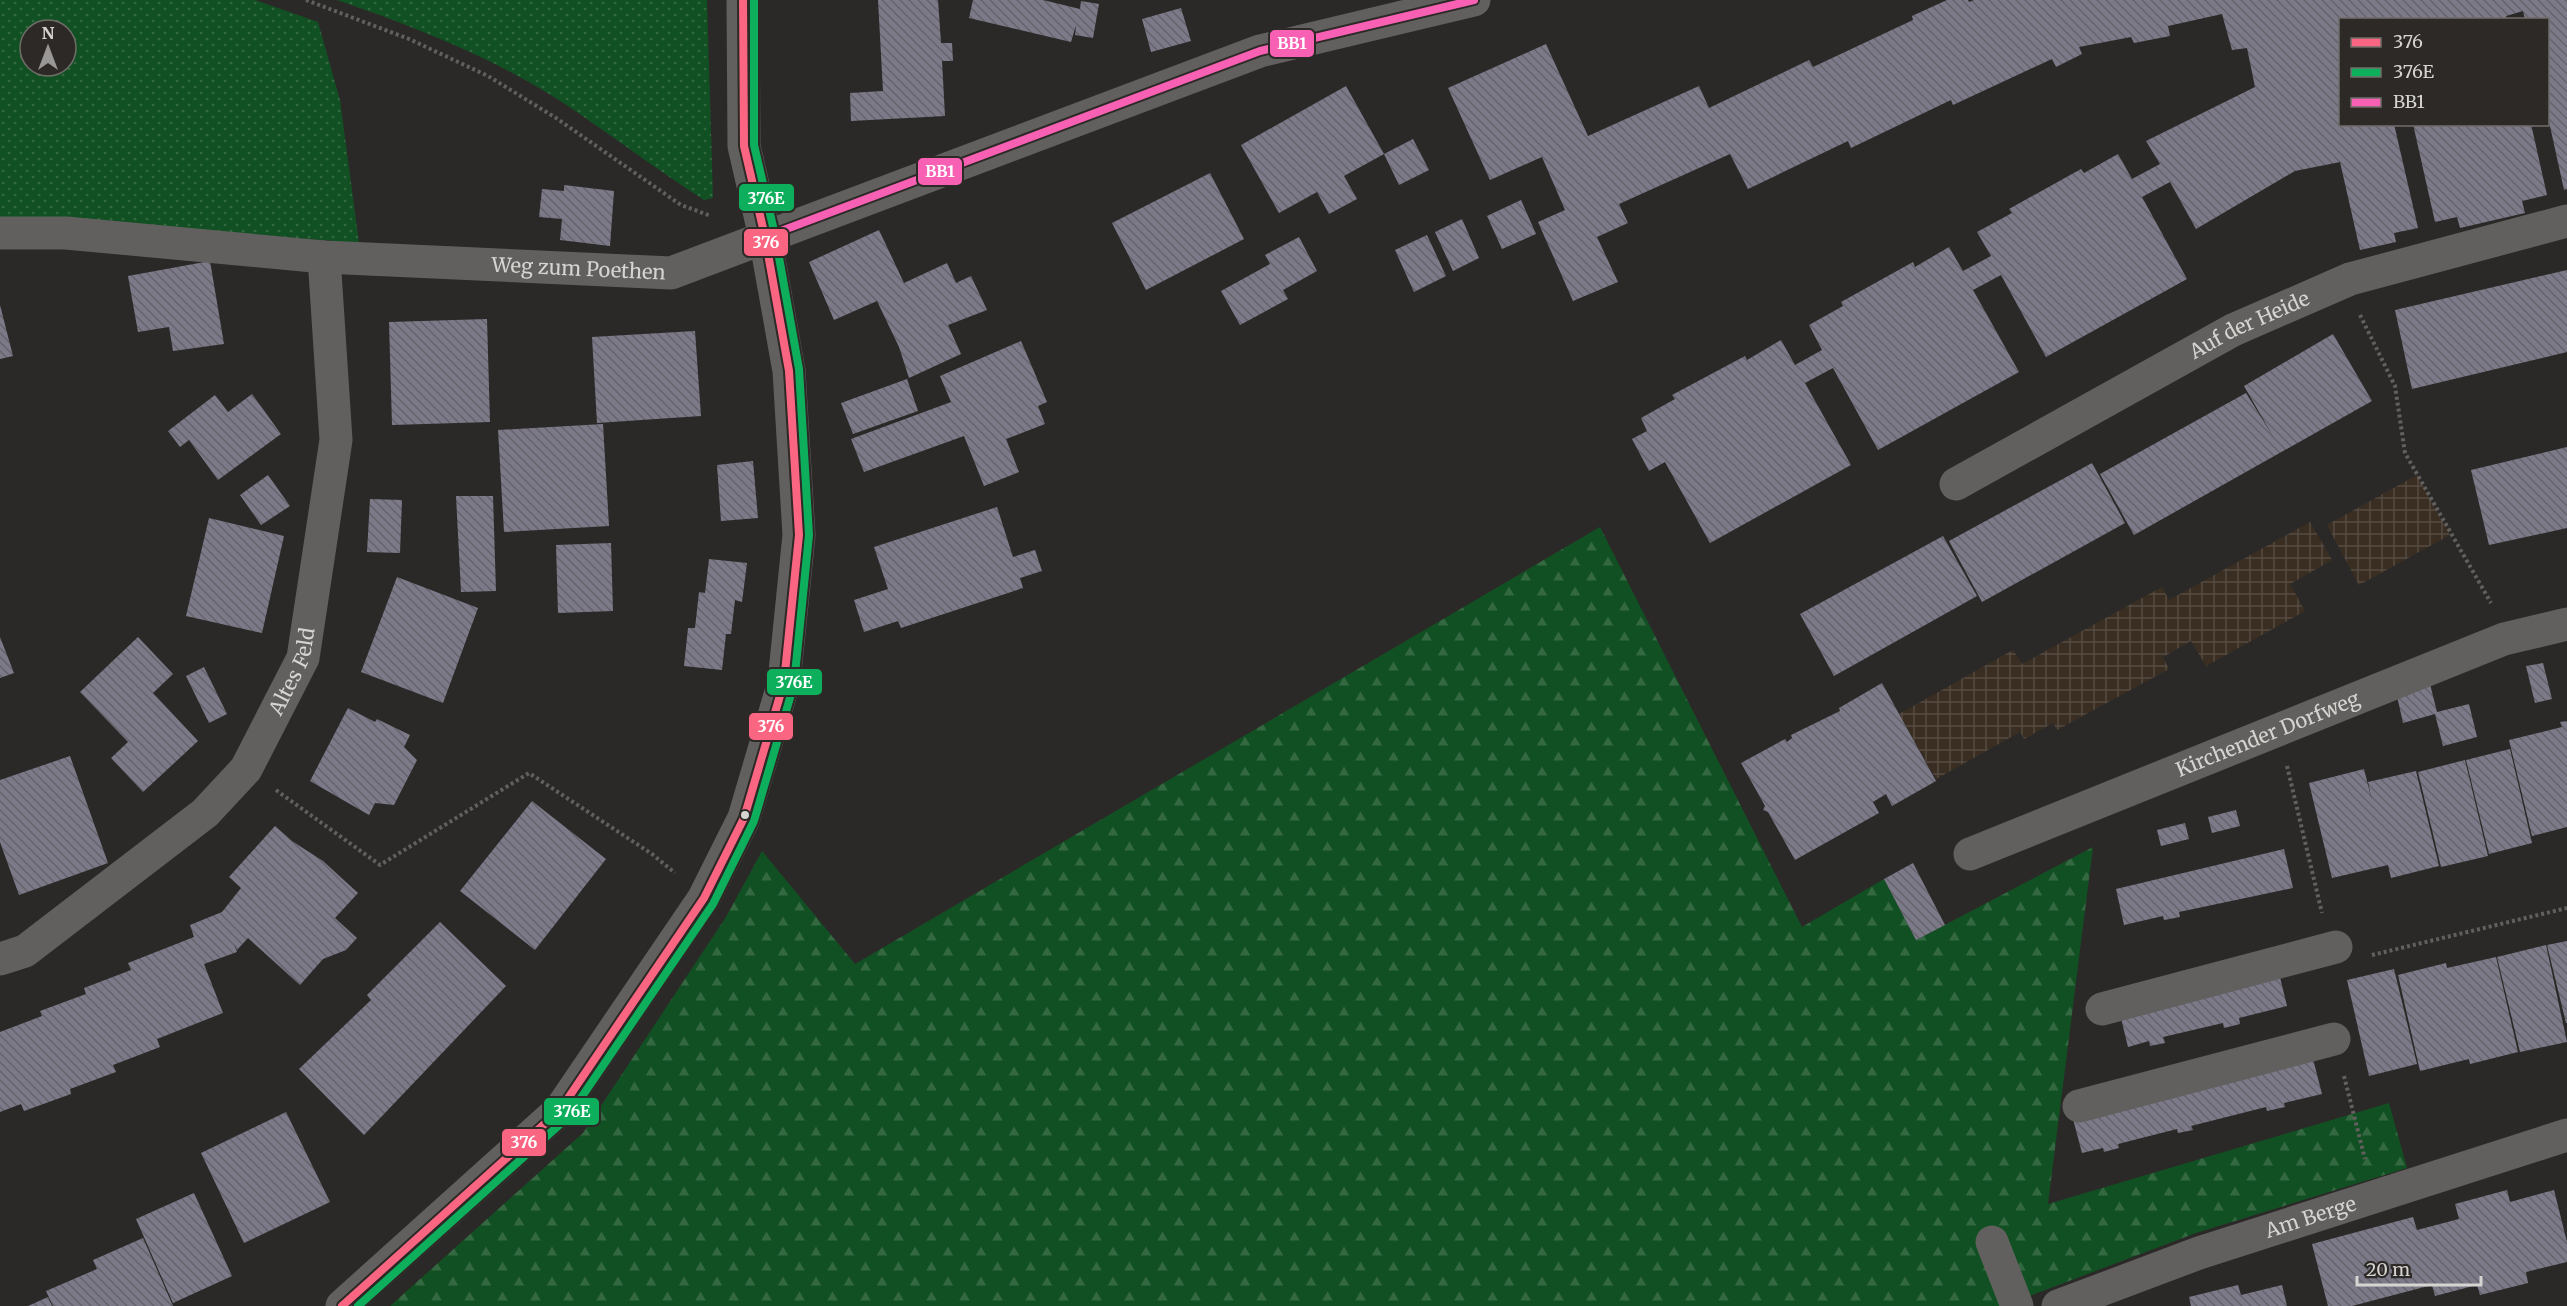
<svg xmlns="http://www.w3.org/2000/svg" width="2567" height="1306" viewBox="0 0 2567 1306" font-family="Merriweather,serif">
<defs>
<pattern id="industrial-grid" width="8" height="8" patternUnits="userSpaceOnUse" patternTransform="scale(1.5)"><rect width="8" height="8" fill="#3a2e22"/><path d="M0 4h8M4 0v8" fill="none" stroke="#564b41"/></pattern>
<pattern id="grass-dots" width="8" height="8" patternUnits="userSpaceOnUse" patternTransform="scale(1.5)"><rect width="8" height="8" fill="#115022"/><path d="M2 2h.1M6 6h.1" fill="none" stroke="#336841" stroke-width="1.8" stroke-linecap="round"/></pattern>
<pattern id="forest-firs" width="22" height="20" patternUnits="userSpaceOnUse" patternTransform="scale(1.5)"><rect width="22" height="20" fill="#115022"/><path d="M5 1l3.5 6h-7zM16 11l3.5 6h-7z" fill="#336841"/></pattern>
<pattern id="building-back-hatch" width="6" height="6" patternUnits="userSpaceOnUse" patternTransform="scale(1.5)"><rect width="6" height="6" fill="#7c7a89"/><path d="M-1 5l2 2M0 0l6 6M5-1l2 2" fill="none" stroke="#64636b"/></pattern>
</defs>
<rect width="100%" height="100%" fill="#2b2927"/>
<path fill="url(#industrial-grid)" d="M 2417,475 L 2450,535 L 2359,585 L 2327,525 Z
M 2310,522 L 2332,560 L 2290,584 L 2305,611 L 2206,666 L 2191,641 L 2163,657 L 2169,669 L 2057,730 L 2053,723 L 2024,739 L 2020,732 L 1936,779 L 1899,714 L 2013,650 L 2022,664 L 2162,587 L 2169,600 Z"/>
<path fill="url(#grass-dots)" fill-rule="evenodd" d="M 0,0 L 255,0 L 318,22 L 340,100 L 359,243 L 66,219 L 0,219 ZM 30,30 L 66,30 L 66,66 L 30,66 Z
M 337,0 L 707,0 L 713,198 L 704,200 C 656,169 611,135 565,104 C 495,58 415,27 337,0 Z"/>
<path fill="url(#forest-firs)" d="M 1600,527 L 1802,927 L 1884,879 L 1916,940 L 2093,847 L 2048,1204 L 2389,1103 L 2407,1168 L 2196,1233 L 2003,1306 L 390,1306 L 583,1133 L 726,917 L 762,851 L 855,964 Z"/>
<path fill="url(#building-back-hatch)" d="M 878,0 L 938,0 L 941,43 L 952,43 L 953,61 L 942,61 L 945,116 L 851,121 L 850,93 L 883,91 Z
M 973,0 L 1043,0 L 1080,9 L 1081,1 L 1099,4 L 1093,38 L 1075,35 L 1076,25 L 1071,42 L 969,18 Z
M 1947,0 L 1968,0 L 1969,2 L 1974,0 L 2567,0 L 2567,189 L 2564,190 L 2548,117 L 2548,20 L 2525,20 L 2523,11 L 2506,16 L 2507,20 L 2340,20 L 2340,124 L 2394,124 L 2418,228 L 2394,233 L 2396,242 L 2360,250 L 2340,162 L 2295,171 L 2196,229 L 2170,182 L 2142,197 L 2187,279 L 2046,357 L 2001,275 L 1973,290 L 2019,372 L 1878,450 L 1833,368 L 1805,383 L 1851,465 L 1710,543 L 1665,462 L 1649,471 L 1632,439 L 1647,431 L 1641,418 L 1675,399 L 1672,395 L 1745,356 L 1747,360 L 1781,340 L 1795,365 L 1822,350 L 1809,325 L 1843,306 L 1841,302 L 1913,262 L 1915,267 L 1949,247 L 1963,271 L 1991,256 L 1977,232 L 2012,213 L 2009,209 L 2081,169 L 2084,173 L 2118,154 L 2132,179 L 2160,164 L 2146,141 L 2255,87 L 2247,48 L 2232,50 L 2222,14 L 2168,26 L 2170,36 L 2134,43 L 2131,37 L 2079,47 L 2082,54 L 2056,67 L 2052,59 L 1953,105 L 1951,100 L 1851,148 L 1848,141 L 1748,189 L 1730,154 L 1619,204 L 1628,223 L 1597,237 L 1618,282 L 1573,301 L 1538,222 L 1565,210 L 1542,157 L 1490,180 L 1448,88 L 1546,44 L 1588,136 L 1699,86 L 1709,108 L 1809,60 L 1813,67 L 1913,20 L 1912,16 Z
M 1181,8 L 1191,41 L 1151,52 L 1142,19 Z
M 1346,86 L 1384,154 L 1344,176 L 1357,199 L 1329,214 L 1317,192 L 1279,213 L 1241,145 Z
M 2413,124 L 2531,124 L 2547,195 L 2522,201 L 2525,213 L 2460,228 L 2457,217 L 2435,222 Z
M 1413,139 L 1429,170 L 1399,185 L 1384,154 Z
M 1210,173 L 1244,239 L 1146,290 L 1112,223 Z
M 564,185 L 614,191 L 610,246 L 560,240 L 562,219 L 539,217 L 542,189 L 564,191 Z
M 1521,200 L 1536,234 L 1502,249 L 1487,216 Z
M 1462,219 L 1479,258 L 1453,271 L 1435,232 Z
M 879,230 L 904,283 L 947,263 L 956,283 L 971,276 L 987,310 L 948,325 L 961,354 L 909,378 L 899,347 L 877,301 L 834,320 L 809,262 Z
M 1427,235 L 1446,276 L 1414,292 L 1395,250 Z
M 1299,237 L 1317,271 L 1283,290 L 1288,299 L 1240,325 L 1221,291 L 1270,264 L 1265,255 Z
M 210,261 L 224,344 L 173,351 L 169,327 L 138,332 L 128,276 Z
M 2567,270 L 2567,352 L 2412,389 L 2395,310 Z
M 0,305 L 13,356 L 0,359 Z
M 487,319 L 490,422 L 392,425 L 389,322 Z
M 695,331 L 701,416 L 597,423 L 592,337 Z
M 2333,334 L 2372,401 L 2134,535 L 2100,474 L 2246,393 L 2274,438 L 2244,386 Z
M 1021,341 L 1047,402 L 1038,406 L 1045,424 L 1006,439 L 1019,472 L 984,486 L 964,436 L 864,472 L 851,439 L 951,402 L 940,376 Z
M 907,379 L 918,411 L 853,434 L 841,403 Z
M 252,394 L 281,434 L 218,480 L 189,440 L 180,447 L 168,431 L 215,395 L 228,412 Z
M 603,424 L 609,526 L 504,532 L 498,430 Z
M 2567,447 L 2567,528 L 2489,545 L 2471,470 Z
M 753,461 L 758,518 L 721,521 L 717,465 Z
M 2092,463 L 2125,523 L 1982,602 L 1949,541 Z
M 268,475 L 290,506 L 261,525 L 240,495 Z
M 456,496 L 493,496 L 496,591 L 461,592 Z
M 370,499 L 402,500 L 400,553 L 367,552 Z
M 997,507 L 1013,557 L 1035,550 L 1042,571 L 1020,578 L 1023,588 L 901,628 L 898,621 L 864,632 L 854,600 L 888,589 L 874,547 Z
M 209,518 L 284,536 L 262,633 L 186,616 Z
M 1943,536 L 1977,596 L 1834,676 L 1800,614 Z
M 611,543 L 613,611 L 558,613 L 556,545 Z
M 709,559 L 747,563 L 742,602 L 735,600 L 731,634 L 726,634 L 722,670 L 684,666 L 688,628 L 695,628 L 699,592 L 705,593 Z
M 397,577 L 478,608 L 443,703 L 361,672 Z
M 0,637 L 14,673 L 0,678 Z
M 138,637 L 173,674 L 153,693 L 198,741 L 143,792 L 111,758 L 128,742 L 80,692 Z
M 2543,663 L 2552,699 L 2535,703 L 2526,666 Z
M 204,667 L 227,714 L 209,723 L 186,676 Z
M 1882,683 L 1936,781 L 1892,806 L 1886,794 L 1873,802 L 1879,813 L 1795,860 L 1768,812 L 1763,810 L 1765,806 L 1741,763 L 1785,739 L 1787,742 L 1792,738 L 1791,735 L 1840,711 L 1839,708 Z
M 2430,684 L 2437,712 L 2469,704 L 2477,737 L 2443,746 L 2435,714 L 2403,723 L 2397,696 Z
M 348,708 L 375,722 L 377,719 L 410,735 L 404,747 L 417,760 L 394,805 L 375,803 L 369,815 L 310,781 Z
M 2567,721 L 2567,827 L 2532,836 L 2509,740 L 2562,727 L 2560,722 Z
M 2510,749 L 2532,843 L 2489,854 L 2466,760 Z
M 70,756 L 108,863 L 19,895 L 0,842 L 0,780 Z
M 2465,760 L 2488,856 L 2441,867 L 2418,772 Z
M 2364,769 L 2372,801 L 2368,782 L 2416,771 L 2439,866 L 2391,878 L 2388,865 L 2332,878 L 2309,783 Z
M 532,801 L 606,859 L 535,950 L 460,891 Z
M 2236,810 L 2240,826 L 2212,833 L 2208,817 Z
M 2185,823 L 2189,839 L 2161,846 L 2157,830 Z
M 275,826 L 292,841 L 323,861 L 358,893 L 335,918 L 357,938 L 346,950 L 323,959 L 300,985 L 248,938 L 237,950 L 234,944 L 237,952 L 204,964 L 223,1013 L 157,1039 L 160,1047 L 113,1065 L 116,1072 L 70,1089 L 71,1094 L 24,1111 L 21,1104 L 0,1112 L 0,1032 L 42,1016 L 40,1011 L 86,994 L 84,988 L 131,970 L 128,963 L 194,937 L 190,925 L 222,912 L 241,888 L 229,877 Z
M 2284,849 L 2293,888 L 2179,912 L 2180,917 L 2164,920 L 2163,916 L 2124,925 L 2116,889 Z
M 1913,863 L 1945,925 L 1916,940 L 1884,879 Z
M 440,922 L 506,986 L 364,1135 L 299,1069 L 371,1000 L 367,995 Z
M 2567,941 L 2567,1023 L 2566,1023 L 2547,945 Z
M 2546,945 L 2567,1042 L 2520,1052 L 2497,957 Z
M 2496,957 L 2518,1052 L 2470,1064 L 2469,1059 L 2420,1071 L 2398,975 L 2446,963 L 2447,968 Z
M 2278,969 L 2287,1006 L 2239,1018 L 2240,1024 L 2224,1028 L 2223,1023 L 2163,1037 L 2165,1043 L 2150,1046 L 2149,1041 L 2128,1047 L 2119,1010 Z
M 2394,969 L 2417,1064 L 2369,1076 L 2347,980 Z
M 2313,1059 L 2322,1094 L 2284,1103 L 2285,1107 L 2267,1111 L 2266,1107 L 2191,1126 L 2193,1130 L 2178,1133 L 2177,1129 L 2118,1144 L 2119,1148 L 2104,1152 L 2103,1148 L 2082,1153 L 2073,1119 Z
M 286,1112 L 330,1202 L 244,1243 L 201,1153 Z
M 2507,1190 L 2510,1202 L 2554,1190 L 2567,1242 L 2567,1262 L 2526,1272 L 2528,1283 L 2480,1295 L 2477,1285 L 2435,1296 L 2432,1285 L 2352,1306 L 2328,1306 L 2312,1244 L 2413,1217 L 2417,1230 L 2459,1219 L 2455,1204 Z
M 194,1193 L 232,1276 L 173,1303 L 136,1219 Z
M 143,1238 L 173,1306 L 53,1306 L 46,1291 L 97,1269 L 93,1260 Z
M 2238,1285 L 2241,1295 L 2282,1285 L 2287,1306 L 2191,1306 L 2189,1297 Z
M 48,1297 L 52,1306 L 28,1306 Z"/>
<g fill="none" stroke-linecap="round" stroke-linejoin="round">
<path stroke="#62605e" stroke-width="4" stroke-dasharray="3 3" stroke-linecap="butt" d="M 306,0 L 409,39 L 488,76 L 556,118 L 681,205 L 711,216
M 2360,315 L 2395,386 L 2405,453 L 2491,603
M 2287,766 L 2322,913
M 276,790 L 380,865 L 529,773 L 652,854 L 675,873
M 2372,955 L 2567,908
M 2344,1076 L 2365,1159"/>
<g stroke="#61605e" stroke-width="33">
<path id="s1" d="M 0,233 L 66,233 L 324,257 L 671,273 L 1260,51 L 1474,0"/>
<path id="s2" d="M 1956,484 L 2233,330 L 2350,279 L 2567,221"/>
<path id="s3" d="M 1970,854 L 2504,639 L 2567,624"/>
<path id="s4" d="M 0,959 L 25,951 L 205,813 L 246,769 L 303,658 L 336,440 L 324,257"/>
<path d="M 2102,1009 L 2336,947"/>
<path d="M 2079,1106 L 2334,1039"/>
<path d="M 1992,1242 L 2017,1306"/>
<path d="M 342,1306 L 560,1110 L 704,898 L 744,818 L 784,682 L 799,535 L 789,371 L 765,237 L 744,146 L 743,0"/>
<path id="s5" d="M 2058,1306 L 2199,1253 L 2567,1135"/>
</g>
<defs>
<path id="bus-1" d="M 342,1306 L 560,1110 L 704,898 L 744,818 L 784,682 L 799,535 L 789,371 L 765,237 L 744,146 L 743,0"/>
<path id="bus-2" d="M 358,1306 L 568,1117 L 713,904 L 754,821 L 794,684 L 809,535 L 799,369 L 775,235 L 754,145 L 754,0"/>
<path id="bus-3" d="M 765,237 L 1260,51 L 1474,0"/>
</defs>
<use href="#bus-1" stroke="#2c2926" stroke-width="12"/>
<use href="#bus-2" stroke="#2c2926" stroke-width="12"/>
<use href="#bus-3" stroke="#2c2926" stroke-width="12"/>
<use href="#bus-1" stroke="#fa6682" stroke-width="8"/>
<use href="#bus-2" stroke="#0daf5c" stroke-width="8"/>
<use href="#bus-3" stroke="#f860b3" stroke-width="8"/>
</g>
<circle fill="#d6d4d1" stroke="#2c2926" stroke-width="2" cx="745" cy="815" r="5"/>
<g text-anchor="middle" stroke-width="6" stroke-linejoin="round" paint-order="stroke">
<g font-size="20" fill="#d6d4d1" stroke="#2c2926">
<text dy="7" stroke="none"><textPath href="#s1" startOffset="580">Weg zum Poethen</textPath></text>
<text dy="7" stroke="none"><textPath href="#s2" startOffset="334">Auf der Heide</textPath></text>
<text dy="7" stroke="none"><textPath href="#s4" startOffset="422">Altes Feld</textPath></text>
<text dy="7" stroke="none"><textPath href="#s3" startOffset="321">Kirchender Dorfweg</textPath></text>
<text dy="7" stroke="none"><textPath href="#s5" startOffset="268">Am Berge</textPath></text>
</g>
</g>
<g stroke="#2c2926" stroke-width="2">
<rect x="1269" y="29" width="46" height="29" rx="6" fill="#f860b3"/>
<rect x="917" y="157" width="46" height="29" rx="6" fill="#f860b3"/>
<rect x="738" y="183" width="57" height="29" rx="6" fill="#0daf5c"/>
<rect x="743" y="228" width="46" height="29" rx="6" fill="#fa6682"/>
<rect x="766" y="668" width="57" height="28" rx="6" fill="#0daf5c"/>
<rect x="748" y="712" width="46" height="29" rx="6" fill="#fa6682"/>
<rect x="543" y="1097" width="57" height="29" rx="6" fill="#0daf5c"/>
<rect x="501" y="1128" width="46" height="29" rx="6" fill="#fa6682"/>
</g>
<g font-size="16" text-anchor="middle" font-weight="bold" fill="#fff">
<text x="1292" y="49">BB1</text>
<text x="940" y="177">BB1</text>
<text x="766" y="204">376E</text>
<text x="766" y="248">376</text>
<text x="794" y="688">376E</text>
<text x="771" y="732">376</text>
<text x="572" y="1117">376E</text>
<text x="524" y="1148">376</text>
</g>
<rect x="2339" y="18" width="210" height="108" fill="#2c2926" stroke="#706d6a" stroke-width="1.5"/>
<rect x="2351" y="38" width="30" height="9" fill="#fa6682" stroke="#706d6a" stroke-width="1.5"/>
<text x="2393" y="48" font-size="18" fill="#d6d4d1">376</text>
<rect x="2351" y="68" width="30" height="9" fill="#0daf5c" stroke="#706d6a" stroke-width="1.5"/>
<text x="2393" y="78" font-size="18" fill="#d6d4d1">376E</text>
<rect x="2351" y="98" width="30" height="9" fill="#f860b3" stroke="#706d6a" stroke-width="1.5"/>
<text x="2393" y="108" font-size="18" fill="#d6d4d1">BB1</text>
<g transform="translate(48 48)"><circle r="28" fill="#2c2926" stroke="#706d6a" stroke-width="1.5"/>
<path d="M0-4.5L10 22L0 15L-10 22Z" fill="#9a9896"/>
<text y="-9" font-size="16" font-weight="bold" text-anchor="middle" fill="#d6d4d1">N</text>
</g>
<path d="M2357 1276v9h124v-9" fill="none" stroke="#d6d4d1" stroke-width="3"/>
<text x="2366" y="1276" font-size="18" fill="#d6d4d1" stroke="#2c2926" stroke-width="4.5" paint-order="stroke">20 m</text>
</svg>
